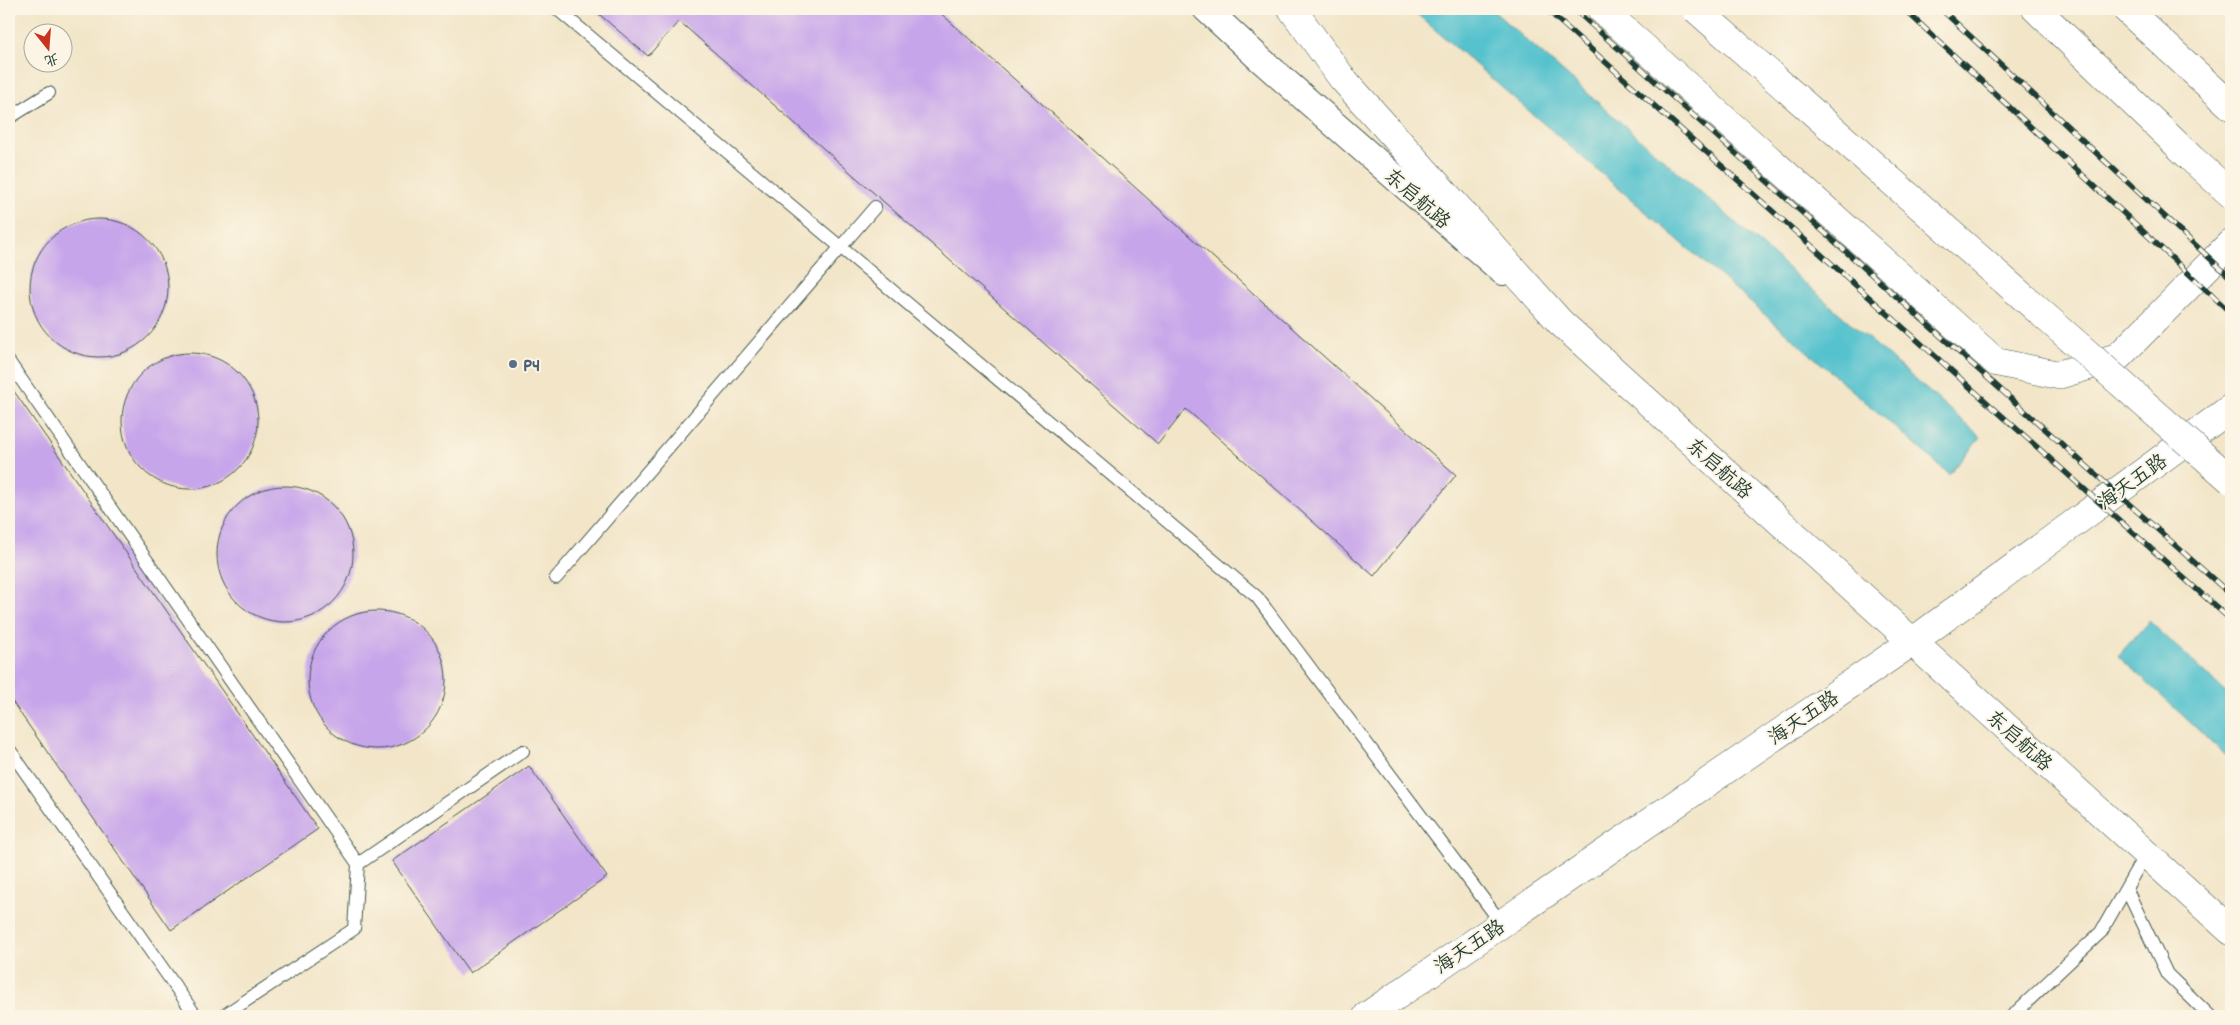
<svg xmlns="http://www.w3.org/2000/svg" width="2240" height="1025" viewBox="0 0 2240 1025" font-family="Dekko,'LXGW WenKai TC',sans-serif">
<rect width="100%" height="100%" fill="#fcf5e5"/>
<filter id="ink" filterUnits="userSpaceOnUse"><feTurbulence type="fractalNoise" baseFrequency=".02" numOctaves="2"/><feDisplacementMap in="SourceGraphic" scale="10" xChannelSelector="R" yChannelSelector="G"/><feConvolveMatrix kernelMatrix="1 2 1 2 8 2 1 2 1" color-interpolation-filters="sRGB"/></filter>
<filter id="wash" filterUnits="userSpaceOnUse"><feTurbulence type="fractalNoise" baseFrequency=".0096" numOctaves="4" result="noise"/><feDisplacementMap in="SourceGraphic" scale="20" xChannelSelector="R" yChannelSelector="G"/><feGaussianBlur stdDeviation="1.12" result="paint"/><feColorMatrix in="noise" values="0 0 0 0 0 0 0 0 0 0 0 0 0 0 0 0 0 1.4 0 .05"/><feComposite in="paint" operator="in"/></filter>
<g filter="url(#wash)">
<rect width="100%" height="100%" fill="#f2e5c8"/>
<path fill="#56c2ce" stroke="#3a8081" d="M 1411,9 L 1491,9 L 1981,437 L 1949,474 Z
M 2149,621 L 2231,697 L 2231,760 L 2118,656 Z"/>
<g id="blocks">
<path fill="#c7a5ea" d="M 593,9 L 936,9 L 1456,475 L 1374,576 L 1186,409 L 1158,444 L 679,21 L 648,56 Z
M30 288a69 69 0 1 1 138 0a69 69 0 1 1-138 0Z
M122 421a68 68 0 1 1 136 0a68 68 0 1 1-136 0Z
M 9,384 L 318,829 L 171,930 L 9,697 Z
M217 554a68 68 0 1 1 136 0a68 68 0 1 1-136 0Z
M308 680a69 69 0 1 1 138 0a69 69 0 1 1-138 0Z
M 529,766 L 607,877 L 470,973 L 392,861 Z"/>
</g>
</g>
<g filter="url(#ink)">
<use href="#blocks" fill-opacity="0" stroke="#3f564a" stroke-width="1"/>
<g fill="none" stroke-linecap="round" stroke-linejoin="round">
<defs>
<path id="lane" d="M 557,9 L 1257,597 L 1502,924
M 9,118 L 49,93
M 9,362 L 358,864 L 354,929 L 223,1016
M 556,578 L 875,207
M 9,749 L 196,1016
M 358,864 L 523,751
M 2126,888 L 2167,974 L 2210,1016
M 2012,1016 L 2101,932 L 2146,853"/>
<path id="street" d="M 1206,9 L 1261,60 L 1503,272"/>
<path id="secondary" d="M 1560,322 L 2231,931
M 1367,1016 L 1912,642 L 2231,408"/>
<path id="highway" d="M 1292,9 L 1342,78 L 1560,322
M 1601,9 L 1996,362 L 2058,375 L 2118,357 L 2231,243
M 2036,9 L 2192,159 L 2231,194
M 2126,9 L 2231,106"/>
</defs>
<use href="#lane" stroke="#3f564a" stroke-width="14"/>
<use href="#street" stroke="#3f564a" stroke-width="28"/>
<use href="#secondary" stroke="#3f564a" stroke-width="29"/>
<use href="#highway" stroke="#3f564a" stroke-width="29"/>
<use href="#lane" stroke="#fff" stroke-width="12"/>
<use href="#street" stroke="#fff" stroke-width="26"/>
<use href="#secondary" stroke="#fff" stroke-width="28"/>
<use href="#highway" stroke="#fff" stroke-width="28"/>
<defs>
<path id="rail" d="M 1546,9 L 2231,620
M 1574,9 L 2231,595
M 1904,9 L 2231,313
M 1941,9 L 2231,278"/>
</defs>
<use href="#rail" stroke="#1f3d34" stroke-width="5.5"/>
<use href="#rail" stroke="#fcf5e5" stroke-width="4" stroke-dasharray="11" stroke-linecap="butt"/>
<defs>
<path id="highway-bridge" d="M 1696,9 L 2231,480"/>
</defs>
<use href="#highway-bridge" stroke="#3f564a" stroke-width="29" stroke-linecap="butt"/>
<use href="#highway-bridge" stroke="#fff" stroke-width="28"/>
</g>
</g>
<circle fill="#5c6f8a" stroke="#fcf5e5" stroke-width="2" cx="513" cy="364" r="5"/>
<g text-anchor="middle" stroke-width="4" stroke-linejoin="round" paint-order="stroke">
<g font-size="20" fill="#1f3d34" stroke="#fcf5e5">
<text transform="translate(1418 198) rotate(41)" y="7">东启航路</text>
<text transform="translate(1720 468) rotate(42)" y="7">东启航路</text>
<text transform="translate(2132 481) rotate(-36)" y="7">海天五路</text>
<text transform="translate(1803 717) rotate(-34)" y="7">海天五路</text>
<text transform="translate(2020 740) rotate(42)" y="7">东启航路</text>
<text transform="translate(1469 946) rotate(-34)" y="7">海天五路</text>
</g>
<g font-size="20" font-weight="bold" fill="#4e5e75" stroke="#fcf5e5" text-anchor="start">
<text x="523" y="371">P4</text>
</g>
</g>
<rect width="2240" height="1025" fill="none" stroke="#fcf5e5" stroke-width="30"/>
<g transform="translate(48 48) rotate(163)"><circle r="24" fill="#fcf5e5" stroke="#a4ab9e"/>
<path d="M0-4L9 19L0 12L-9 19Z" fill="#c8321e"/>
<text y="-8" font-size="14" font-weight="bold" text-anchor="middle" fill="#1f3d34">北</text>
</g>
</svg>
